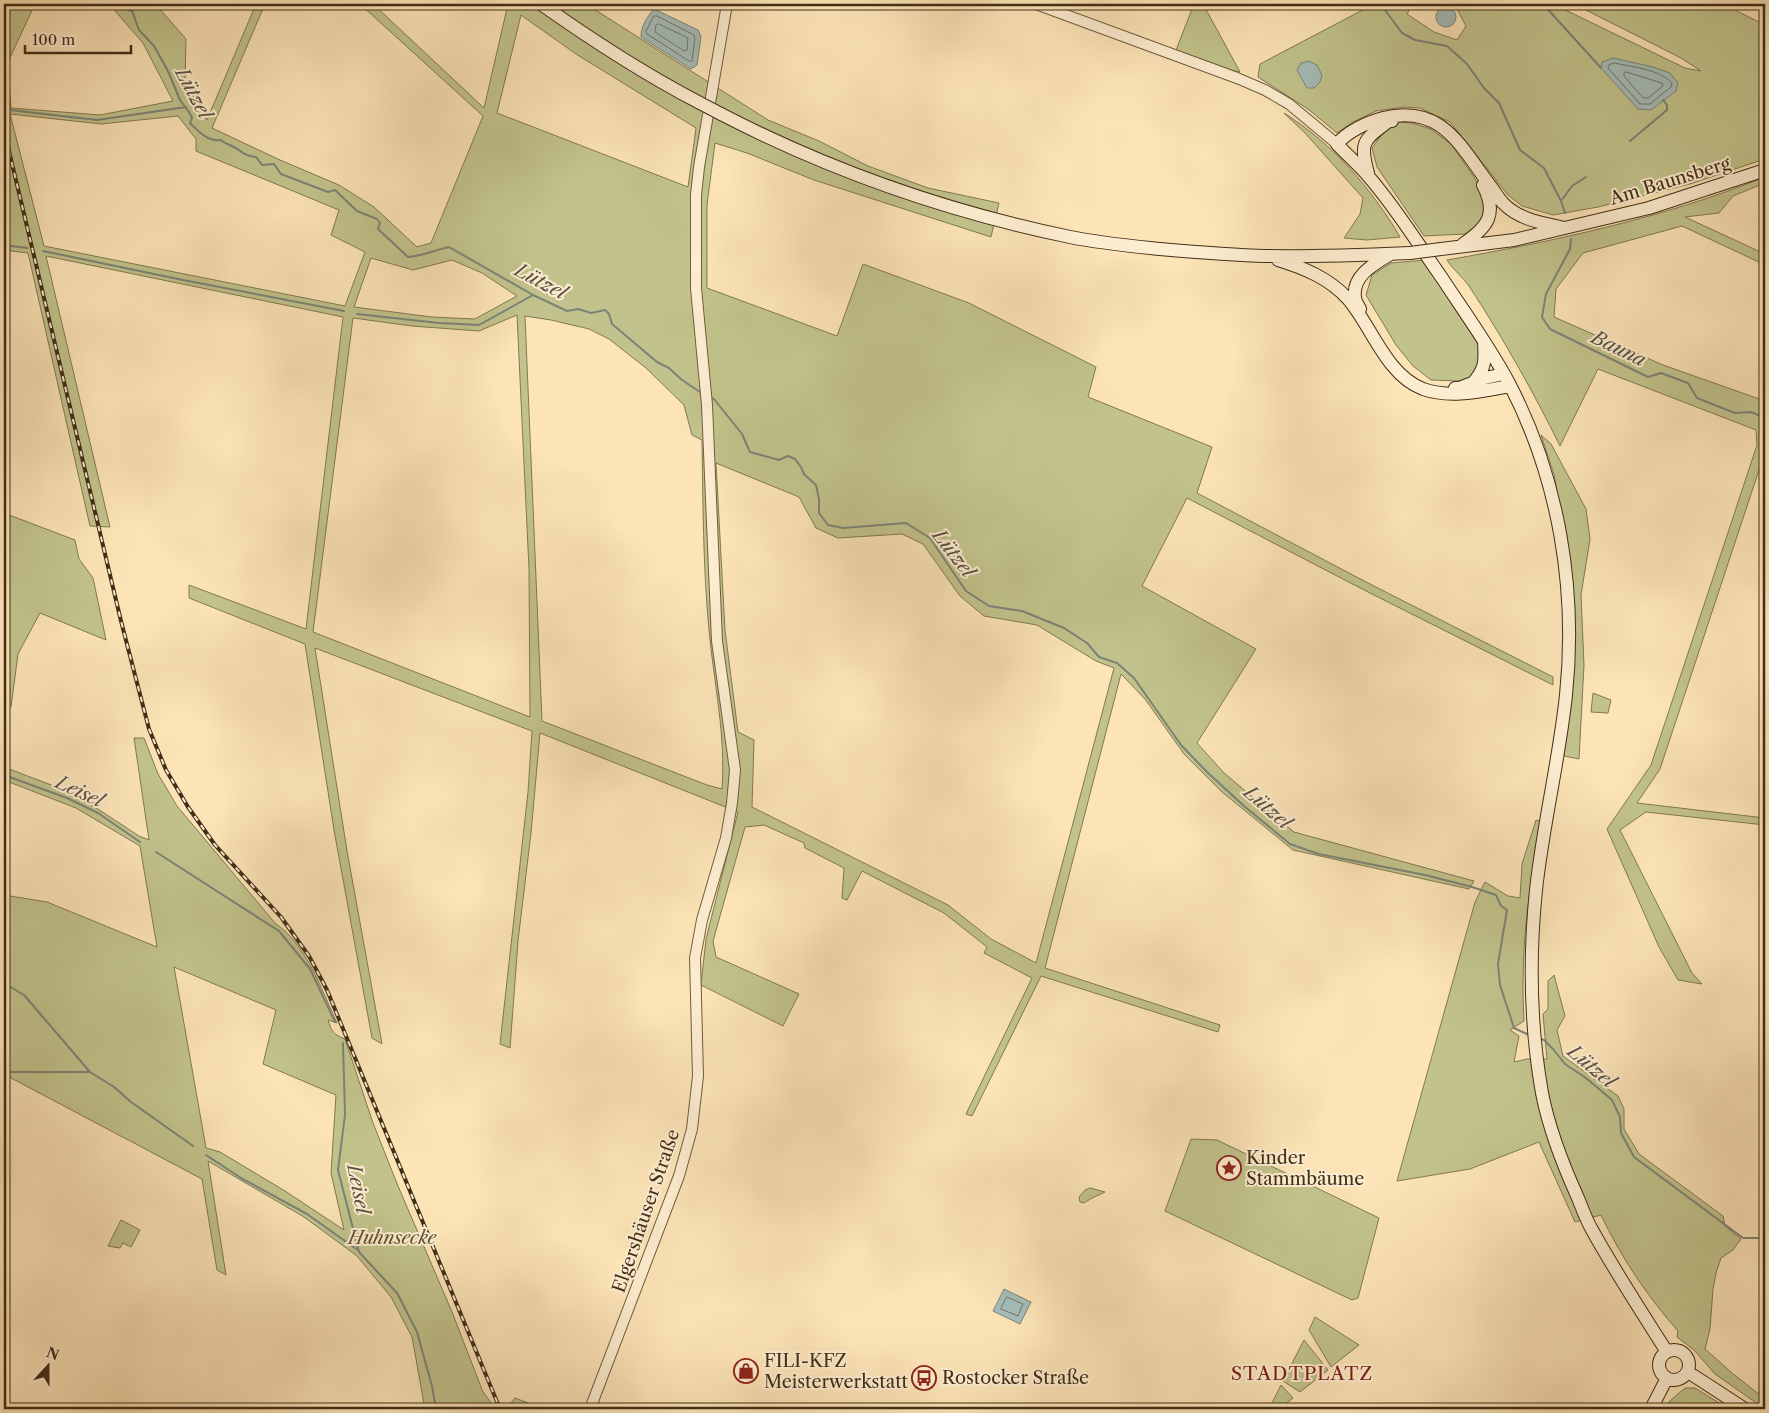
<svg xmlns="http://www.w3.org/2000/svg" width="1769" height="1413" viewBox="0 0 1769 1413" font-family="'Libre Caslon Text',serif">
<rect width="100%" height="100%" fill="#fce4b7"/>
<filter id="stains"><feTurbulence type="fractalNoise" baseFrequency=".004" numOctaves="4"/><feColorMatrix values="0 0 0 0 .2 0 0 0 0 .09 0 0 0 0 .02 0 0 0 .5 -.17"/></filter>
<radialGradient id="worn" r=".72"><stop offset=".6" stop-color="#630" stop-opacity="0"/><stop offset="1" stop-color="#630" stop-opacity=".3"/></radialGradient>
<path fill="#c2c38c" stroke="#827852" fill-rule="evenodd" d="M 4,4 L 35,4 L 7,64 L 11,108 L 100,115 L 173,101 L 143,43 L 109,4 L 152,4 L 158,7 L 186,39 L 185,83 L 207,120 L 256,4 L 265,4 L 212,128 L 280,160 L 339,185 L 374,207 L 417,247 L 431,243 L 483,116 L 360,4 L 373,4 L 484,108 L 508,4 L 586,4 L 768,120 L 819,141 L 868,166 L 928,188 L 999,203 L 991,237 L 814,180 L 747,153 L 715,143 L 707,205 L 707,288 L 837,336 L 863,264 L 969,303 L 1096,367 L 1088,397 L 1212,447 L 1197,493 L 1368,583 L 1553,677 L 1553,685 L 1364,590 L 1187,498 L 1142,586 L 1256,649 L 1197,743 L 1224,773 L 1294,832 L 1474,881 L 1469,889 L 1293,850 L 1222,792 L 1184,754 L 1145,699 L 1121,674 L 1045,968 L 1220,1025 L 1218,1032 L 1041,976 L 972,1116 L 966,1114 L 1032,978 L 984,953 L 987,947 L 944,913 L 862,871 L 847,900 L 842,898 L 844,868 L 805,848 L 804,843 L 764,825 L 745,827 L 713,941 L 716,957 L 799,994 L 783,1026 L 701,985 L 706,939 L 738,812 L 540,733 L 531,833 L 518,941 L 510,1048 L 500,1044 L 528,792 L 532,731 L 315,648 L 347,851 L 382,1044 L 372,1038 L 334,830 L 305,644 L 189,598 L 189,585 L 306,629 L 343,317 L 46,256 L 110,527 L 90,526 L 28,253 L 4,250 ZM 521,15 L 576,54 L 696,128 L 688,187 L 497,113 ZM 10,114 L 101,124 L 178,116 L 196,139 L 196,151 L 339,210 L 331,235 L 365,252 L 345,306 L 44,246 ZM 371,258 L 413,270 L 452,260 L 482,273 L 517,296 L 475,319 L 432,317 L 354,307 ZM 517,315 L 529,569 L 530,717 L 313,632 L 353,318 L 412,326 L 479,331 ZM 525,316 L 551,320 L 589,329 L 609,339 L 646,368 L 684,405 L 692,435 L 702,440 C 703,504 703,567 709,630 C 714,683 726,736 722,789 L 707,785 L 542,721 ZM 716,463 L 799,497 L 816,528 L 838,538 L 902,534 L 923,544 L 960,596 L 984,616 L 1037,625 L 1096,661 L 1114,668 L 1036,963 L 991,939 L 948,905 L 752,807 L 754,740 L 738,732 L 725,630 Z
M 1194,4 L 1203,4 L 1240,72 L 1231,70 L 1176,50 Z
M 1374,4 L 1413,4 L 1407,14 L 1434,32 L 1457,40 L 1466,26 L 1456,7 L 1450,4 L 1553,4 L 1685,68 L 1701,71 L 1681,58 L 1574,4 L 1723,4 L 1765,25 L 1765,159 L 1690,184 L 1598,207 L 1553,215 L 1522,206 L 1508,195 L 1450,122 L 1420,108 L 1405,107 L 1376,111 L 1353,122 L 1337,133 L 1308,109 L 1258,77 L 1260,64 Z
M 1284,113 C 1332,143 1372,189 1400,237 L 1367,240 L 1344,238 L 1360,214 L 1363,198 L 1305,133 Z
M 1398,122 L 1412,123 L 1431,129 L 1451,144 L 1474,177 L 1484,196 L 1483,215 L 1479,224 L 1465,234 L 1424,236 L 1377,167 L 1372,148 L 1382,134 Z
M 1765,177 L 1765,183 L 1733,196 L 1719,213 L 1685,217 L 1765,254 L 1765,265 L 1682,226 L 1583,253 L 1556,289 L 1554,317 L 1663,365 L 1765,401 L 1765,452 L 1660,769 L 1637,803 L 1765,818 L 1765,825 L 1646,812 L 1620,830 L 1692,973 L 1702,984 L 1678,980 L 1659,947 L 1607,829 L 1651,765 L 1757,445 L 1756,430 L 1598,369 L 1560,446 C 1533,391 1503,338 1469,286 C 1463,277 1453,270 1447,260 C 1555,241 1663,218 1765,177 Z
M 1425,260 L 1479,341 L 1480,364 L 1472,377 L 1459,381 L 1431,380 L 1413,366 L 1396,345 L 1366,295 L 1372,275 L 1391,263 Z
M 1541,435 L 1551,444 L 1586,509 L 1590,539 L 1581,595 L 1584,665 L 1579,759 L 1564,756 L 1566,733 L 1568,555 L 1554,474 Z
M 4,513 L 75,540 L 79,559 L 93,578 L 106,640 L 40,613 L 18,654 L 11,707 L 4,704 Z
M 1593,693 L 1611,700 L 1608,713 L 1591,712 Z
M 134,738 L 144,738 L 158,774 L 177,806 L 275,923 C 307,945 321,989 337,1023 L 328,1020 C 331,1031 334,1035 345,1039 L 373,1123 L 398,1186 L 452,1312 L 483,1392 L 492,1404 L 491,1409 L 425,1409 L 412,1337 L 391,1297 L 357,1256 L 304,1217 L 208,1161 L 226,1275 L 217,1270 L 202,1179 L 11,1078 L 4,1077 L 4,895 L 47,902 L 157,947 L 140,846 L 76,808 L 4,780 L 4,767 L 75,794 L 139,836 L 149,840 ZM 174,967 L 276,1010 L 263,1064 L 336,1095 L 331,1173 L 344,1230 L 285,1191 L 220,1152 L 206,1148 Z
M 1536,820 L 1542,822 C 1528,888 1520,953 1524,1021 L 1510,1030 L 1519,1036 L 1514,1062 L 1527,1059 L 1547,1059 L 1543,1014 L 1548,1009 L 1548,981 L 1554,975 L 1565,1016 L 1557,1030 L 1563,1056 L 1618,1096 L 1624,1109 L 1624,1129 L 1639,1154 L 1723,1216 L 1725,1226 L 1741,1239 L 1733,1250 L 1721,1258 L 1716,1273 L 1713,1289 L 1710,1329 L 1705,1349 L 1732,1373 L 1765,1399 L 1765,1409 L 1715,1374 L 1694,1350 L 1677,1337 L 1678,1331 C 1647,1296 1621,1257 1601,1215 L 1575,1222 L 1539,1142 L 1470,1169 L 1397,1181 L 1475,902 L 1485,882 L 1508,896 L 1520,898 L 1522,864 Z
M 1191,1139 L 1217,1140 L 1379,1218 L 1358,1298 L 1352,1300 L 1165,1211 Z
M 1090,1188 L 1105,1192 L 1092,1198 L 1084,1203 L 1080,1202 L 1079,1197 L 1085,1190 Z
M 121,1220 L 140,1230 L 131,1247 L 123,1243 L 120,1248 L 108,1246 Z
M 1315,1317 L 1359,1345 L 1331,1367 L 1309,1330 Z
M 1304,1340 L 1328,1370 L 1300,1392 L 1283,1381 Z
M 1281,1385 L 1293,1398 L 1279,1409 L 1269,1409 Z
M 1685,1388 L 1695,1388 L 1729,1409 L 1662,1409 L 1671,1400 Z
M 515,1398 L 544,1409 L 509,1409 L 508,1407 Z"/>
<path fill="#a4bcb9" stroke="#7c8378" d="M1436 17a10 10 0 1 1 20 0a10 10 0 1 1-20 0Z
M 654,9 L 698,30 L 701,37 L 697,65 L 691,69 L 641,37 C 641,26 647,17 654,9 Z
M 1613,58 L 1653,67 L 1670,73 L 1678,83 L 1676,91 L 1651,110 L 1638,109 L 1601,68 L 1602,62 Z
M 1309,61 L 1317,65 L 1322,75 L 1320,82 L 1314,88 L 1307,88 L 1297,70 L 1301,63 Z
M 1004,1289 L 1031,1302 L 1020,1324 L 993,1311 Z"/>
<g fill="none" stroke-linecap="round" stroke-linejoin="round">
<path stroke="#727568" stroke-width="1" d="M 654,16 L 657,16 L 694,35 L 695,38 L 692,61 L 689,61 L 647,34 L 646,32 Z
M 659,24 L 688,38 L 687,50 L 684,51 L 655,32 L 656,25 Z
M 1614,63 C 1632,67 1659,69 1672,83 L 1671,87 L 1650,104 L 1640,104 L 1608,68 L 1609,65 Z
M 1626,72 L 1662,83 L 1663,86 L 1648,98 L 1643,98 L 1624,76 L 1624,73 Z
M 1007,1297 L 1023,1304 L 1018,1316 L 1001,1309 Z"/>
<path stroke="#7c8378" stroke-width="2" d="M 115,4 L 116,7 L 132,11 L 139,30 L 154,46 L 168,71 L 180,100 L 189,112 L 192,118 L 190,123 C 199,132 208,142 221,140 C 225,144 228,144 232,146 C 242,151 244,156 256,157 L 262,165 L 274,164 L 281,174 L 328,192 L 335,190 L 357,211 L 377,219 L 380,223 L 378,229 L 408,257 C 423,256 435,250 449,247 L 533,295 L 567,311 L 578,309 L 591,313 L 605,310 L 609,314 L 612,324 L 657,362 L 669,368 L 682,380 L 703,394
M 1383,4 L 1382,6 L 1402,33 L 1415,40 L 1447,46 L 1467,64 L 1484,88 L 1499,103 L 1520,150 L 1544,168 L 1561,201 L 1565,213
M 1543,4 L 1601,68
M 10,110 L 97,120 L 186,107
M 1630,141 L 1667,110 L 1667,105 L 1663,100
M 1561,201 L 1572,186 L 1586,177
M 1571,239 L 1570,249 L 1546,294 L 1542,317 L 1550,329 L 1648,377 L 1661,373 L 1688,383 L 1697,398 L 1735,413 L 1751,412 L 1765,418
M 4,245 L 27,248
M 43,251 L 183,280 L 344,311
M 357,314 L 439,323 L 479,325 L 533,295
M 709,397 L 714,399 L 742,434 L 750,452 L 779,460 L 788,456 L 795,459 L 801,467 L 804,474 L 816,485 L 819,499 L 819,513 L 828,525 L 843,528 L 906,523 L 930,538 L 966,591 L 989,606 L 1022,611 L 1064,628 L 1087,643 L 1099,657 L 1117,663 L 1134,678 L 1181,745 L 1207,772 L 1244,806 L 1290,844 L 1319,854 L 1425,875 L 1472,887 L 1496,895 L 1501,906 L 1507,910 L 1498,964 L 1500,985 L 1514,1028 L 1529,1035
M 4,775 L 67,798 L 98,813 L 140,842
M 156,852 L 279,931 L 310,969 L 335,1022
M 4,983 L 24,995 L 90,1072 L 114,1087 L 131,1102 L 193,1146
M 1541,1039 L 1544,1040 L 1553,1049 L 1565,1064 L 1586,1078 L 1612,1100 L 1620,1117 L 1621,1133 L 1634,1157 L 1743,1238 L 1765,1238
M 343,1043 L 345,1115 L 338,1170 L 359,1252 L 397,1293 L 417,1332 L 432,1386 L 436,1409
M 4,1072 L 89,1072
M 206,1155 L 241,1178 L 307,1214 L 359,1251"/>
<defs>
<path id="tertiary" d="M 1036,4 L 1237,78 L 1265,90 L 1289,104 L 1337,144
M 590,1409 L 679,1176 L 692,1129 L 698,1076 L 695,958 L 702,920 L 726,838 L 732,803 L 735,770 L 717,641 L 707,405 L 696,288 L 696,195 L 699,167 L 727,4"/>
<path id="secondary" d="M 541,4 C 592,40 644,74 700,103
M 721,114 C 831,171 949,212 1070,237 C 1099,243 1131,246 1160,249 C 1195,252 1231,255 1266,256 C 1314,257 1362,255 1410,253
M 1368,173 C 1359,141 1364,140 1389,121 L 1392,121
M 1565,228 C 1543,223 1519,220 1503,203 C 1498,198 1494,190 1489,184 C 1459,144 1441,104 1383,118 C 1367,122 1347,132 1337,144 C 1347,155 1359,165 1369,177 C 1396,208 1418,244 1442,278 C 1465,313 1489,346 1509,383 C 1559,479 1577,589 1566,695 C 1559,761 1543,825 1536,890 C 1529,958 1530,1025 1542,1093 C 1549,1129 1563,1165 1578,1198 C 1582,1208 1586,1219 1591,1228 C 1614,1270 1641,1311 1667,1352
M 1463,244 C 1488,227 1498,214 1483,185
M 1441,249 L 1514,240 L 1649,208 L 1765,170
M 1278,260 C 1304,268 1329,278 1348,299 C 1371,325 1386,375 1423,389 C 1452,399 1481,391 1510,386
M 1360,309 C 1358,305 1355,301 1355,297 C 1352,276 1374,264 1389,255
M 1473,383 C 1486,368 1485,361 1484,341
M 1455,388 L 1459,388 L 1485,378 L 1504,374
M1659 1365a15 15 0 1 1 30 0a15 15 0 1 1-30 0Z
M 1688,1372 L 1745,1409
M 1651,1409 L 1667,1378"/>
</defs>
<use href="#tertiary" stroke="#705c3f" stroke-width="12"/>
<use href="#secondary" stroke="#412e17" stroke-width="14"/>
<use href="#tertiary" stroke="#fdedd0" stroke-width="10"/>
<use href="#secondary" stroke="#fdedd0" stroke-width="12"/>
<defs>
<path id="rail" d="M 4,130 L 121,621 L 149,729 L 166,770 L 188,807 L 215,845 L 281,917 L 309,956 L 327,990 L 500,1409"/>
</defs>
<use href="#rail" stroke="#412e17" stroke-width="4"/>
<use href="#rail" stroke="#fdedd0" stroke-width="2" stroke-dasharray="5.5" stroke-linecap="butt"/>
<defs>
<path id="secondary-bridge" d="M 700,103 L 721,114
M 1410,253 L 1441,249"/>
</defs>
<use href="#secondary-bridge" stroke="#412e17" stroke-width="14" stroke-linecap="butt"/>
<use href="#secondary-bridge" stroke="#fdedd0" stroke-width="12"/>
</g>
<defs>
<symbol id="sight-ring" viewBox="-11 -11 22 22"><circle r="9.5" fill="#fdedd0" stroke="#8f2418" stroke-width="1.5"/><path d="M0-6L1.8-2.2L6-1.7L2.9 1.2L3.7 5.4L0 3.3L-3.7 5.4L-2.9 1.2L-6-1.7L-1.8-2.2Z" fill="#8f2418"/></symbol>
<symbol id="shop-ring" viewBox="-11 -11 22 22"><circle r="9.5" fill="#fdedd0" stroke="#8f2418" stroke-width="1.5"/><path d="M-5-2.5h2.3a2.7 3.5 0 0 1 5.4 0H5L5.5 6h-11ZM-1.5-2.5h3a1.5 2.3 0 0 0-3 0Z" fill="#8f2418"/></symbol>
<symbol id="bus-ring" viewBox="-11 -11 22 22"><circle r="9.5" fill="#fdedd0" stroke="#8f2418" stroke-width="1.5"/><path d="M-5-6H5V4H4V6H2V4H-2V6H-4V4H-5ZM-3.5-4V0h7V-4ZM-3.5 1.2v1.5H-2V1.2ZM2 1.2v1.5H3.5V1.2Z" fill="#8f2418"/></symbol>
</defs>
<g fill-rule="evenodd">
<use href="#sight-ring" x="1215" y="1154" width="28" height="28"/>
<use href="#shop-ring" x="732" y="1357" width="28" height="28"/>
<use href="#bus-ring" x="910" y="1364" width="28" height="28"/>
</g>
<g text-anchor="middle" stroke-width="4" stroke-linejoin="round" paint-order="stroke">
<g font-size="18" fill="#412e17" stroke="#fdedd0">
<text transform="translate(1670 181) rotate(-17)" y="6">Am Baunsberg</text>
<text transform="translate(646 1211) rotate(-71)" y="6">Elgershäuser Straße</text>
</g>
<g font-size="18" fill="#412e17" stroke="#fdedd0" text-anchor="start">
<text x="1246" y="1164">Kinder<tspan x="1246" dy="21">Stammbäume</tspan></text>
<text x="764" y="1367">FILI-KFZ<tspan x="764" dy="21">Meisterwerkstatt</tspan></text>
<text x="942" y="1384">Rostocker Straße</text>
</g>
<g font-size="18" font-style="italic" fill="#615334" stroke="#fdedd0">
<text x="392" y="1244">Huhnsecke</text>
</g>
<g font-size="19" font-style="italic" fill="#5a5240" stroke="#fdedd0">
<text transform="translate(194 93) rotate(62)" y="7">Lützel</text>
<text transform="translate(541 281) rotate(28)" y="7">Lützel</text>
<text transform="translate(1619 348) rotate(26)" y="7">Bauna</text>
<text transform="translate(954 553) rotate(52)" y="7">Lützel</text>
<text transform="translate(80 791) rotate(25)" y="7">Leisel</text>
<text transform="translate(1268 807) rotate(41)" y="7">Lützel</text>
<text transform="translate(1592 1066) rotate(40)" y="7">Lützel</text>
<text transform="translate(359 1189) rotate(79)" y="7">Leisel</text>
</g>
<g font-size="19" letter-spacing="1" fill="#7a1f14" stroke="#fdedd0">
<text x="1302" y="1380">STADTPLATZ</text>
</g>
</g>
<rect width="1769" height="1413" fill="none" stroke="#fce4b7" stroke-width="20"/>
<rect x="5" y="5" width="1759" height="1403" fill="none" stroke="#412e17" stroke-width="2.5"/>
<rect x="10" y="10" width="1749" height="1393" fill="none" stroke="#412e17"/>
<g transform="translate(48 1366) rotate(21)" stroke="#fdedd0" stroke-width="4" paint-order="stroke">
<path d="M0-4L9 19L0 12L-9 19Z" fill="#412e17"/>
<text y="-8" font-size="14" font-weight="bold" text-anchor="middle" fill="#412e17">N</text>
</g>
<path d="M25 45v8h106v-8" fill="none" stroke="#412e17" stroke-width="2.5"/>
<text x="32" y="45" font-size="15" fill="#412e17" stroke="#fdedd0" stroke-width="4" paint-order="stroke">100 m</text>
<rect width="100%" height="100%" filter="url(#stains)"/>
<rect width="100%" height="100%" fill="url(#worn)"/>
</svg>
